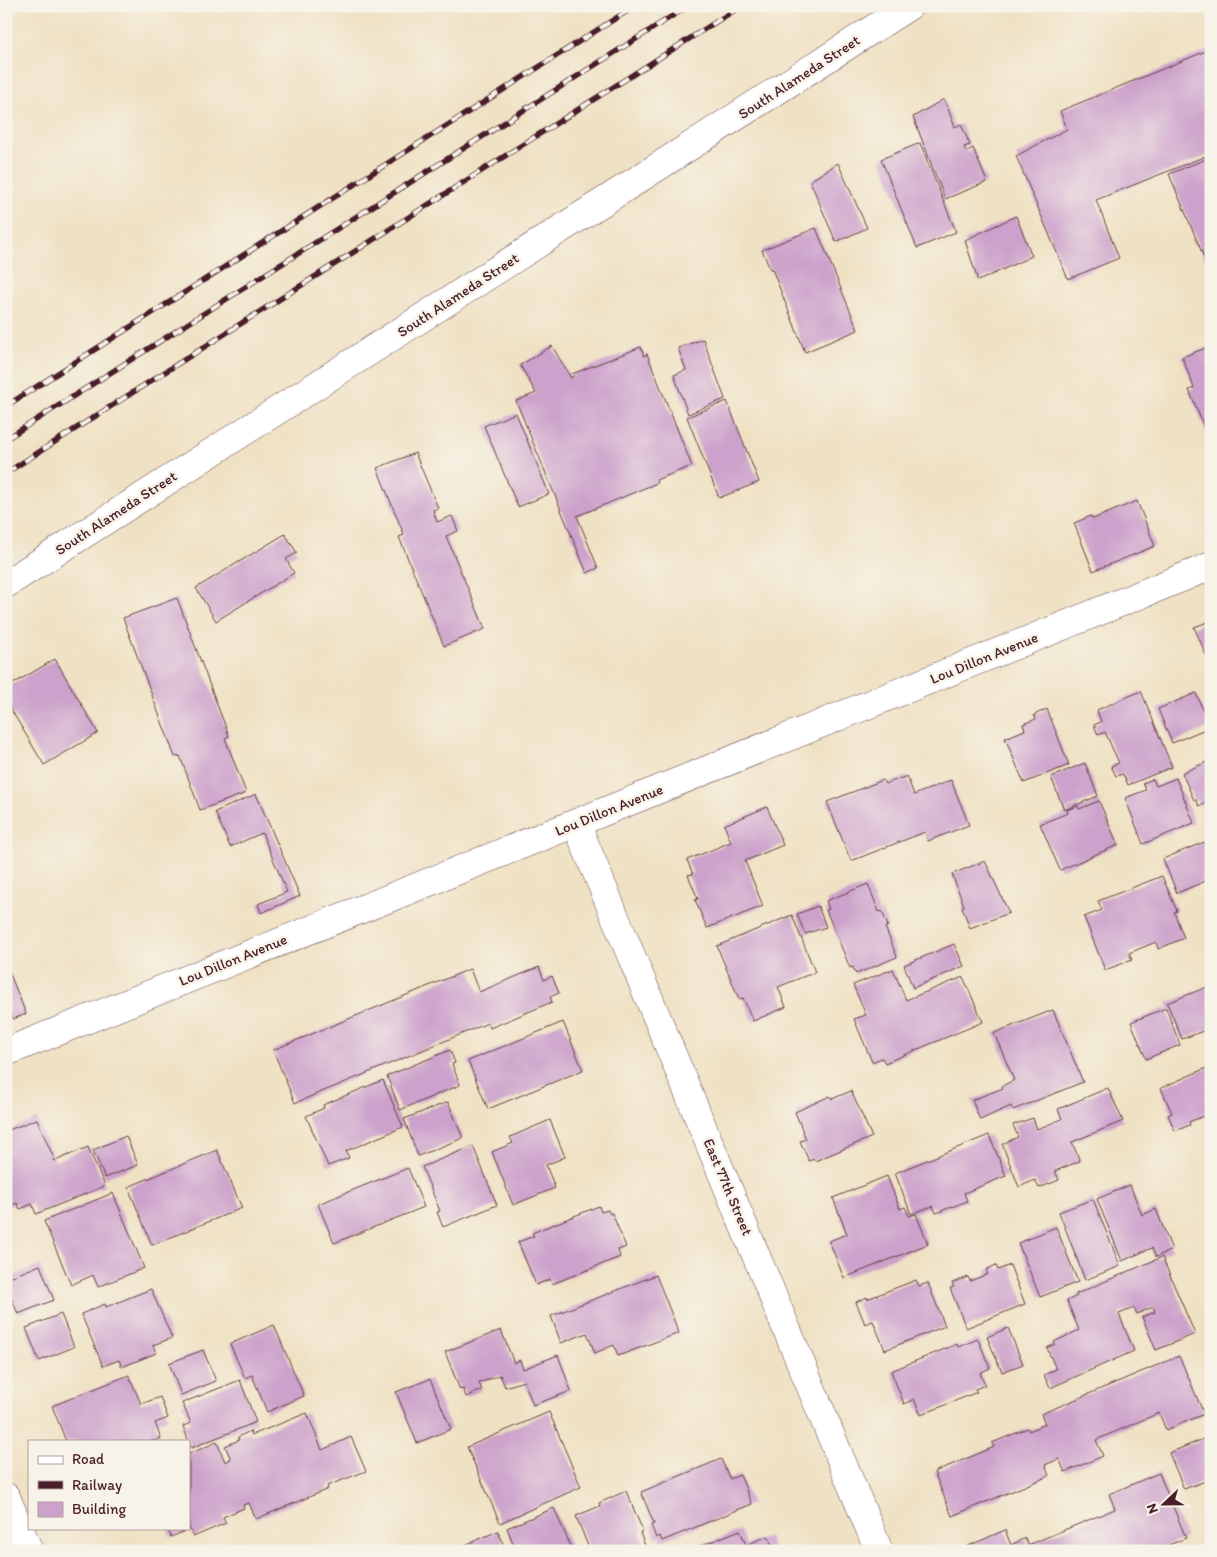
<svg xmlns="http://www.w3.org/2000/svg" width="1217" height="1557" viewBox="0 0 1217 1557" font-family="Itim,sans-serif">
<rect width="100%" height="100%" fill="#f7f3e8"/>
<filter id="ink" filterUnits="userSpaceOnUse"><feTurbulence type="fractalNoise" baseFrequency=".02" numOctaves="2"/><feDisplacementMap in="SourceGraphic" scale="10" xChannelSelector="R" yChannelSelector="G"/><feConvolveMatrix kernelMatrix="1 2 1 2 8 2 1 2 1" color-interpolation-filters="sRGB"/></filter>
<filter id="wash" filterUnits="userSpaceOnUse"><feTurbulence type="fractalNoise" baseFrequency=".0096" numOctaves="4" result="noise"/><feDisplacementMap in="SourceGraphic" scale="20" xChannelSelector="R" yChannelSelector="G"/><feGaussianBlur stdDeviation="1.12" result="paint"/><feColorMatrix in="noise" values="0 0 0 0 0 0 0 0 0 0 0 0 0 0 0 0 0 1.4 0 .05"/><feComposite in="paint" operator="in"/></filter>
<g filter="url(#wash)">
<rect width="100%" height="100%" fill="#efe1c3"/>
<g id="blocks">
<path fill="#cca1cb" d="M 1211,49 L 1211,154 L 1096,200 L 1119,258 L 1068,279 L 1016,156 L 1067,129 L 1060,111 Z
M 944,99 L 955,127 L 961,124 L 970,145 L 964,147 L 966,152 L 973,148 L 987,182 L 945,199 L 913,117 Z
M 920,143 L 956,232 L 917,248 L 881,159 Z
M 1211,157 L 1211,274 L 1169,174 Z
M 838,163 L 867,228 L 836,242 L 810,181 Z
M 1016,216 L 1032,256 L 978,281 L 965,240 Z
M 816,228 L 858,330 L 805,352 L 772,269 L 770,269 L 762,250 Z
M 703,339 L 725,399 L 688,414 L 674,375 L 686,370 L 678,348 Z
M 552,346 L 571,378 L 574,376 L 572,374 L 641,347 L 644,356 L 647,354 L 692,466 L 656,480 L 657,483 L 577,516 L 598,568 L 587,573 L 516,401 L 536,393 L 520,365 Z
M 1211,346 L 1211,444 L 1189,390 L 1194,388 L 1182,357 Z
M 727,401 L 759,482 L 719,498 L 687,417 Z
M 516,413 L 549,494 L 518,507 L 484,426 Z
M 415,453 L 438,508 L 433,510 L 437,522 L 452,516 L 458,531 L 446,536 L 485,629 L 444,646 L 399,537 L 404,535 L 377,468 Z
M 1137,501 L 1155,546 L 1093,571 L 1074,523 L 1091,516 L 1093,519 Z
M 285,534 L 297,553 L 286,559 L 294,573 L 216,621 L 196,588 Z
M 177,598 L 229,736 L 225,738 L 246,793 L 200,810 L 180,756 L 175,757 L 123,618 Z
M 1211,621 L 1211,666 L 1194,627 Z
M 55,659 L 98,733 L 44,765 L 6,701 L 6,688 Z
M 1141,691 L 1172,767 L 1128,785 L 1123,774 L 1116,776 L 1111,766 L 1119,763 L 1105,732 L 1098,735 L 1094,725 L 1101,722 L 1097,710 Z
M 1196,693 L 1210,727 L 1172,743 L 1158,709 Z
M 1047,709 L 1069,765 L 1024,783 L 1005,738 L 1025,730 L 1023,724 L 1036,719 L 1034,715 Z
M 1211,760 L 1211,801 L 1199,806 L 1196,799 L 1194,800 L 1182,773 Z
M 1085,763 L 1098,796 L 1064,810 L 1051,777 Z
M 907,776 L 914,795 L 951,780 L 969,825 L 928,841 L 925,832 L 851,861 L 827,802 L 883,780 L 885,784 Z
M 1176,778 L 1194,823 L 1143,844 L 1125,798 L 1146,790 L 1143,783 L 1153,779 L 1156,786 Z
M 256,794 L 300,896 L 261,913 L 258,904 L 287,892 L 262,833 L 230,847 L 215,812 Z
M 1099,801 L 1118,845 L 1060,870 L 1040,824 L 1068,813 L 1067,810 L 1078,806 L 1079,809 Z
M 767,807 L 783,845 L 745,861 L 763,906 L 707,928 L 695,900 L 698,899 L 688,875 L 693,874 L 687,860 L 731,842 L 724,825 Z
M 1204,842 L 1211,860 L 1211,879 L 1177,893 L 1163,859 Z
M 985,861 L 1009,913 L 970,928 L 962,907 L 964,906 L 952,874 Z
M 1162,876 L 1177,911 L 1174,912 L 1184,938 L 1158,949 L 1156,942 L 1129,953 L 1132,960 L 1105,970 L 1084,917 L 1102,910 L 1098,901 Z
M 868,884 L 879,912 L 882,911 L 888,926 L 885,927 L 897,957 L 856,974 L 853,967 L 850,968 L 826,910 L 829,909 L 826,901 Z
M 818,906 L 826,927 L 805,934 L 797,914 Z
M 792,915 L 815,972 L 778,987 L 786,1007 L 753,1021 L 743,998 L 739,999 L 717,946 Z
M 954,944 L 964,966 L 913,988 L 904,965 Z
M 6,964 L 26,1014 L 13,1019 L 12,1016 L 6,1019 Z
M 539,967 L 544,980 L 552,976 L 559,993 L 550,997 L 552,1002 L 490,1028 L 488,1023 L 295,1103 L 273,1050 L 470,969 L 479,992 Z
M 893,969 L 906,1000 L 963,977 L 983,1022 L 885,1063 L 882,1058 L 872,1062 L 854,1019 L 866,1015 L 853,985 Z
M 1207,987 L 1211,994 L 1211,1028 L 1182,1039 L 1167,1003 Z
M 1166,1008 L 1180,1045 L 1146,1059 L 1131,1022 Z
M 1053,1010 L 1083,1082 L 1013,1110 L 1011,1106 L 980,1120 L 972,1100 L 1003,1088 L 1002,1086 L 1014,1080 L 994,1033 Z
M 563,1022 L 583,1070 L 488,1109 L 468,1061 Z
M 450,1050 L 455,1063 L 452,1064 L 460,1085 L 400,1110 L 387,1076 Z
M 1211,1066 L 1211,1113 L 1189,1122 L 1190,1125 L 1175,1131 L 1168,1115 L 1172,1113 L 1161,1088 Z
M 383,1080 L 403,1127 L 346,1151 L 349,1158 L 328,1166 L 306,1116 L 324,1108 L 323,1105 Z
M 1108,1088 L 1123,1121 L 1072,1142 L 1080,1161 L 1055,1171 L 1059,1180 L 1039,1188 L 1035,1180 L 1019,1187 L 1002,1144 L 1018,1137 L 1013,1125 L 1033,1118 L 1037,1129 L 1062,1119 L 1058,1109 Z
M 851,1091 L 872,1137 L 815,1161 L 814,1159 L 809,1161 L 800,1141 L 806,1139 L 795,1112 L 830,1096 L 832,1099 Z
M 448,1102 L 463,1138 L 418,1156 L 404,1119 Z
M 37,1119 L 55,1161 L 88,1147 L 105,1186 L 36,1214 L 32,1204 L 20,1209 L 17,1203 L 6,1207 L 6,1131 Z
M 550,1120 L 565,1157 L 546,1165 L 555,1188 L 513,1205 L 492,1152 L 513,1143 L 510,1137 Z
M 989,1135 L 1006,1176 L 964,1193 L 967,1201 L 936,1213 L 933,1206 L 911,1214 L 895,1173 Z
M 126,1136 L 138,1165 L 105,1178 L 93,1150 Z
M 473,1146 L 497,1205 L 443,1227 L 437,1212 L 440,1211 L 422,1167 Z
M 217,1150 L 242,1208 L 152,1245 L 128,1187 Z
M 408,1168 L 424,1207 L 334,1243 L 318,1204 Z
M 887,1176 L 900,1209 L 905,1207 L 909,1216 L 916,1214 L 928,1244 L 844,1278 L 829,1241 L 847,1234 L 833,1198 Z
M 1130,1185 L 1142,1215 L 1156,1209 L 1172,1250 L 1156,1257 L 1152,1248 L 1122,1261 L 1097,1199 Z
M 113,1193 L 144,1268 L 98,1287 L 93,1275 L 71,1285 L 44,1221 Z
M 1093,1199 L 1120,1266 L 1085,1280 L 1059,1212 Z
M 599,1206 L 601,1212 L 608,1210 L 610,1214 L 612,1213 L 626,1247 L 618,1250 L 620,1257 L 552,1284 L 550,1279 L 536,1285 L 518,1242 L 534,1236 L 532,1233 Z
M 1056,1227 L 1078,1282 L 1040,1297 L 1018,1243 Z
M 1162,1257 L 1195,1334 L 1156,1350 L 1142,1317 L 1155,1312 L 1153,1307 L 1137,1314 L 1134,1308 L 1119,1314 L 1134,1351 L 1050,1388 L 1044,1375 L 1056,1369 L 1047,1348 L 1055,1344 L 1054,1342 L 1079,1330 L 1067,1301 L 1077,1296 L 1076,1294 Z
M 40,1265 L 54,1300 L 18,1314 L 6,1285 L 6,1279 Z
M 996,1265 L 998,1270 L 1010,1265 L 1025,1304 L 966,1328 L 950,1288 L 954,1287 L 952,1283 L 968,1277 L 970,1281 L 988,1274 L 986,1270 Z
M 656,1275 L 679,1333 L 618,1356 L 614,1345 L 595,1353 L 587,1333 L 561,1343 L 551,1316 Z
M 916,1280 L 919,1286 L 928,1283 L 945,1326 L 885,1350 L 873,1321 L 865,1324 L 856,1302 L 867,1297 L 867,1299 Z
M 151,1289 L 172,1338 L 153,1345 L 156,1353 L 122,1367 L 119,1360 L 103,1366 L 81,1314 L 105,1304 L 106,1307 Z
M 61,1314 L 74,1347 L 39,1361 L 26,1328 Z
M 274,1325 L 304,1396 L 267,1412 L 252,1375 L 245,1378 L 230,1344 Z
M 1008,1328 L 1023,1364 L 1002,1372 L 987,1337 Z
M 501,1330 L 514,1363 L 520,1360 L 523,1369 L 558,1355 L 571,1391 L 533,1405 L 524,1381 L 505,1387 L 500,1375 L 479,1383 L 482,1390 L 466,1397 L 463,1389 L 460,1390 L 445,1352 Z
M 978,1339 L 990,1368 L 980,1373 L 985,1385 L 975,1389 L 977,1392 L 921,1415 L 914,1399 L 904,1404 L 891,1371 L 957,1344 L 958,1347 Z
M 203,1350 L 216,1381 L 181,1395 L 169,1363 Z
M 1179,1356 L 1204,1414 L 1166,1430 L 1159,1413 L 1096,1440 L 1103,1456 L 1065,1472 L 1059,1459 L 1045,1465 L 1049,1476 L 952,1516 L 934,1472 L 994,1447 L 992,1443 L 1028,1428 L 1029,1431 L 1045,1424 L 1041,1414 Z
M 129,1375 L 141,1404 L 160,1397 L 168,1418 L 155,1423 L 161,1438 L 155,1441 L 66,1441 L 52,1406 Z
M 430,1379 L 451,1429 L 417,1443 L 396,1392 Z
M 240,1380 L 256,1422 L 191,1448 L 183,1426 L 191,1423 L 182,1403 Z
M 549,1412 L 581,1487 L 500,1523 L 467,1447 Z
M 307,1413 L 322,1450 L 351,1437 L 366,1471 L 327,1486 L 328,1489 L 256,1519 L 249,1503 L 243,1505 L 244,1508 L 223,1517 L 226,1523 L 193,1537 L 190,1529 L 171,1537 L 167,1528 L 189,1528 L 189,1454 L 217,1442 L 225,1462 L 231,1459 L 225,1446 L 239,1440 L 238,1437 L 250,1431 L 252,1435 Z
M 1211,1436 L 1211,1479 L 1184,1489 L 1169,1453 Z
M 721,1459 L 730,1479 L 740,1475 L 752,1504 L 662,1541 L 660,1536 L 656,1538 L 651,1525 L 654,1524 L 641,1492 Z
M 1159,1473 L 1186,1538 L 1154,1551 L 968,1551 L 966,1547 L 1005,1530 L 1011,1545 L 1025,1538 L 1028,1545 L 1115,1509 L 1109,1494 Z
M 626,1491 L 643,1531 L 640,1533 L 647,1551 L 590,1551 L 576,1516 L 600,1506 L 599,1503 Z
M 554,1508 L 571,1547 L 567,1548 L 569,1551 L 516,1551 L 507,1528 Z
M 740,1530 L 746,1545 L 768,1536 L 774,1551 L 699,1551 L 698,1547 Z
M 498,1531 L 506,1551 L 459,1551 L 458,1548 Z"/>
</g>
</g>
<g filter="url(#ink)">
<use href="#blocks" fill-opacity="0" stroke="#633c42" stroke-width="1"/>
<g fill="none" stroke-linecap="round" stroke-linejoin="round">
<defs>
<path id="minor" d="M 576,823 L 879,1551
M 6,1052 L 576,823 L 1211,566
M 6,1497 L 29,1551"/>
<path id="primary" d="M 6,584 L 909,6"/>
</defs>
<use href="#minor" stroke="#633c42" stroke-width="29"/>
<use href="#primary" stroke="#633c42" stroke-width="29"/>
<use href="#minor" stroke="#fff" stroke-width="28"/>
<use href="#primary" stroke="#fff" stroke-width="28"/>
<defs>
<path id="rail" d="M 6,406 L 635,6
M 6,439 L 688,6
M 6,473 L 741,6"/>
</defs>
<use href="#rail" stroke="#4a1f2b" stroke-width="5.5"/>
<use href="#rail" stroke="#f7f3e8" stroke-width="4" stroke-dasharray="11" stroke-linecap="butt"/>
</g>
</g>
<g text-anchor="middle" stroke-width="5" stroke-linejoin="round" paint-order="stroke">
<g font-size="15" fill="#4a1f2b" stroke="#f7f3e8">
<text transform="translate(799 77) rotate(-33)" y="5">South Alameda Street</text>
<text transform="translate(458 295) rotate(-33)" y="5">South Alameda Street</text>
<text transform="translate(116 513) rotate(-33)" y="5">South Alameda Street</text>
<text transform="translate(984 658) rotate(-22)" y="5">Lou Dillon Avenue</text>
<text transform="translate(609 810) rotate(-22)" y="5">Lou Dillon Avenue</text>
<text transform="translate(233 960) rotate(-22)" y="5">Lou Dillon Avenue</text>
<text transform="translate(728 1187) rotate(67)" y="5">East 77th Street</text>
</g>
</g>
<rect width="1217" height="1557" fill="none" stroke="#f7f3e8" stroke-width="25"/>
<rect x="28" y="1440" width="162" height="90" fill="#f7f3e8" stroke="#b29e9c"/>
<rect x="38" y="1456" width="25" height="8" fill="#ffffff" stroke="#b29e9c"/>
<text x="72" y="1464" font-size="15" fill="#4a1f2b">Road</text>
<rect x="38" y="1481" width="25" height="8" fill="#4a1f2b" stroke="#b29e9c"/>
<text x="72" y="1490" font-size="15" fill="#4a1f2b">Railway</text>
<rect x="38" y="1502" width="25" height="15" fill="#cca1cb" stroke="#b29e9c"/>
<text x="72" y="1514" font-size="15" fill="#4a1f2b">Building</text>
<g transform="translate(1164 1504) rotate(248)" stroke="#f7f3e8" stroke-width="4" paint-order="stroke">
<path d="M0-4L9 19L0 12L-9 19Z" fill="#4a1f2b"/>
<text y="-8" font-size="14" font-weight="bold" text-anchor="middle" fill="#4a1f2b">N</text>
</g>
</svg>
